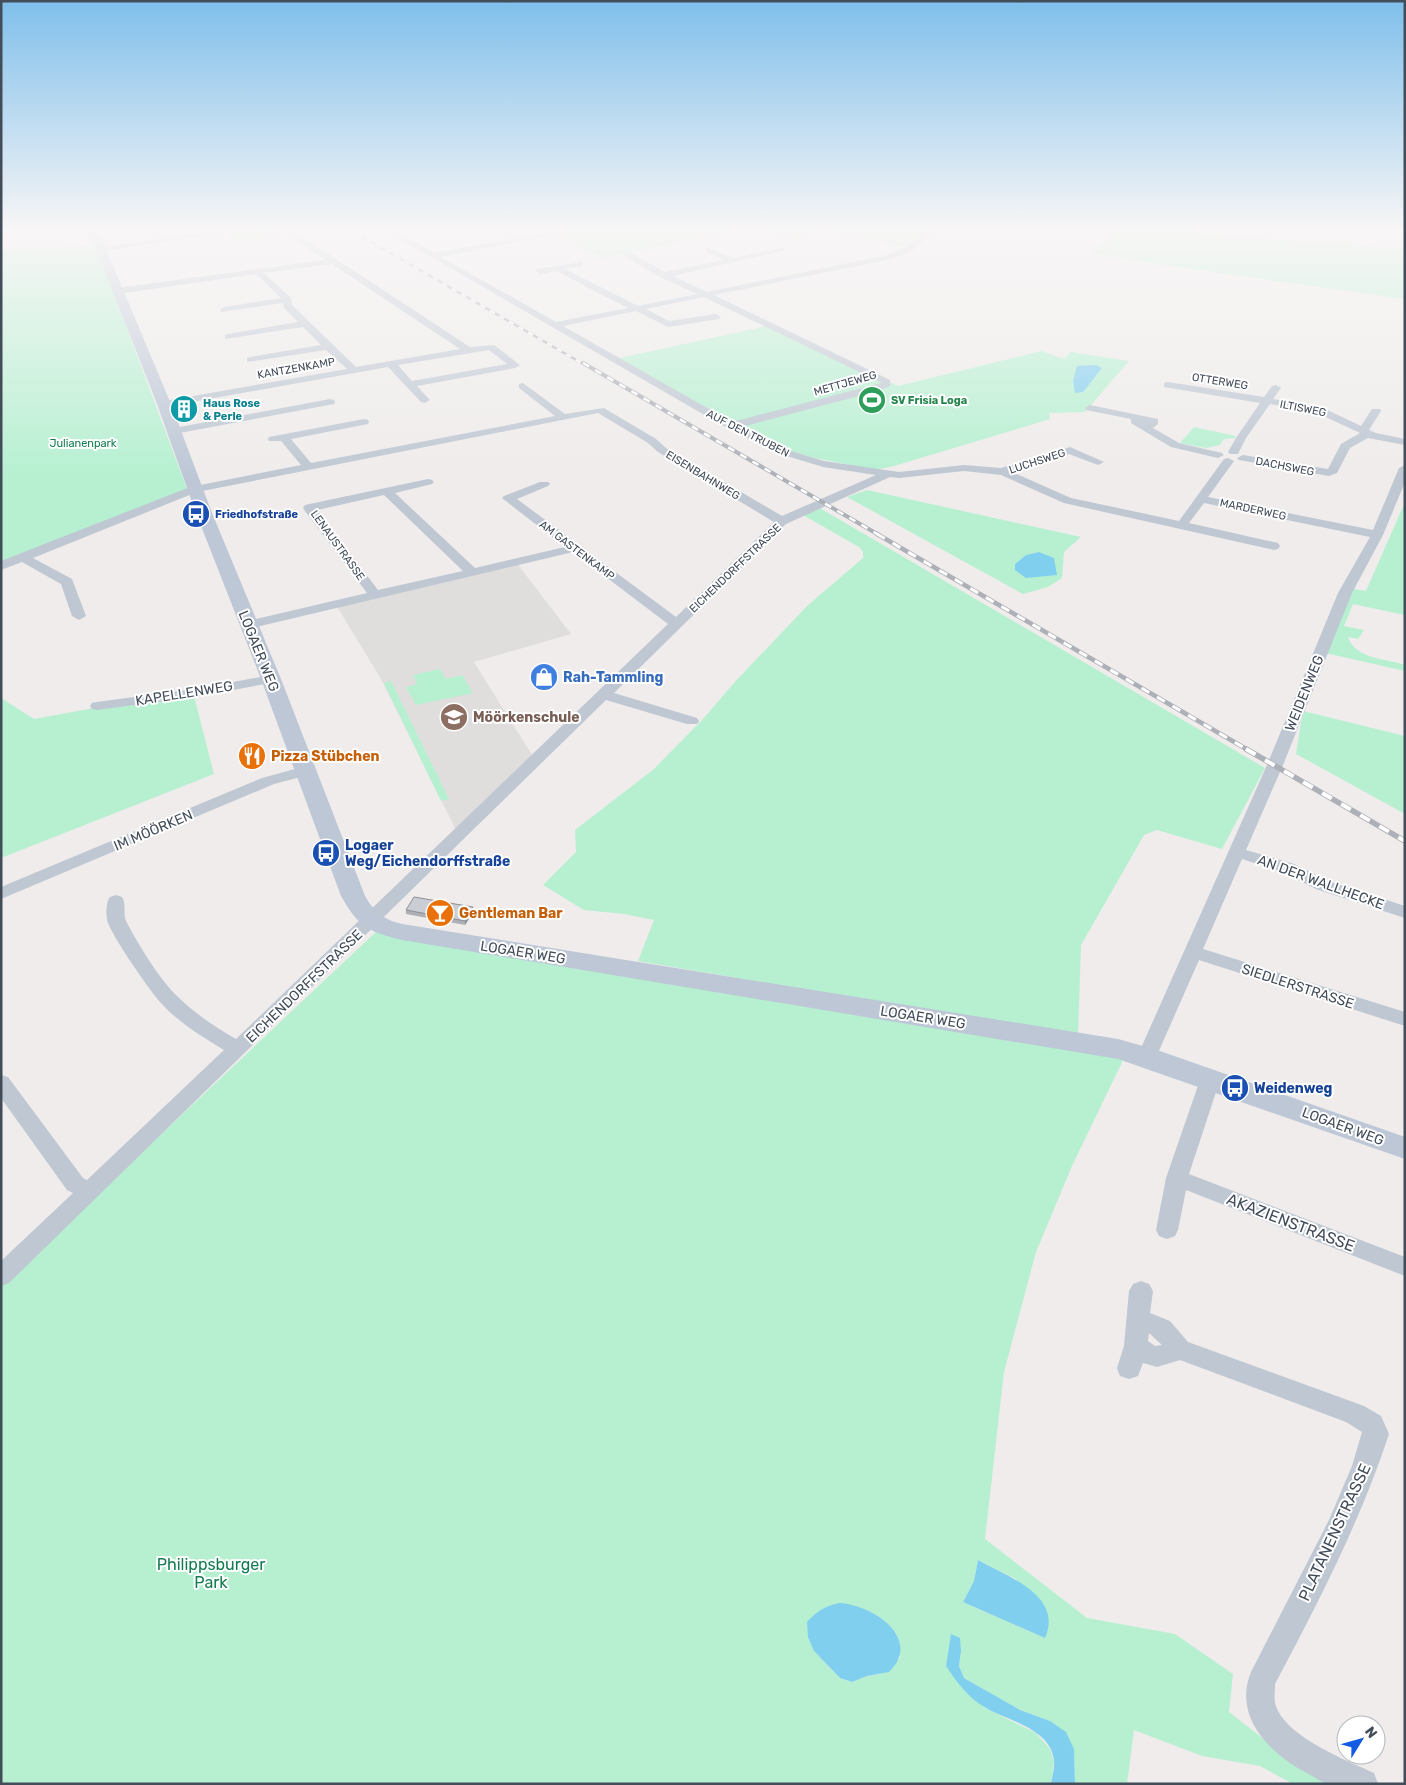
<svg xmlns="http://www.w3.org/2000/svg" width="1406" height="1785" viewBox="0 0 1406 1785" font-family="Rubik,sans-serif">
<rect width="100%" height="100%" fill="#efeceb"/>
<path fill="#e0dddd" d="M 516,562 L 571,634 L 474,662 L 532,755 L 457,832 L 381,679 L 336,605 Z"/>
<path fill="#b6f0d1" fill-rule="evenodd" d="M 584,228 L 746,228 L 604,258 L 556,234 Z
M 750,228 L 918,228 L 927,231 L 903,247 L 823,229 L 795,238 Z
M 1120,228 L 1184,228 L 1192,230 L 1189,233 L 1405,249 L 1405,299 L 1157,264 L 1092,253 Z
M 275,229 L 284,234 L 244,240 L 232,238 L 230,234 Z
M 96,246 L 187,489 L 1,563 L 1,249 Z
M 768,326 L 898,386 L 1042,351 L 1064,359 L 1071,352 L 1129,361 L 1085,412 L 1049,413 L 1050,419 L 894,466 L 875,470 L 815,458 L 784,449 L 615,359 Z
M 1194,427 L 1236,436 L 1235,438 L 1224,439 L 1220,445 L 1206,448 L 1180,443 Z
M 867,490 L 1081,537 L 1064,552 L 1062,578 L 1048,587 L 1023,594 L 847,497 ZM 1038,552 L 1054,558 L 1054,564 L 1015,564 L 1026,555 Z
M 1405,502 L 1405,615 L 1353,604 L 1344,626 L 1364,630 L 1358,639 L 1348,637 C 1356,660 1386,658 1405,665 L 1405,671 L 1321,652 L 1348,588 L 1366,591 Z
M 818,507 L 1265,768 L 1222,849 L 1157,830 L 1144,835 L 1081,945 L 1078,1036 L 638,961 L 654,920 L 624,914 L 584,910 L 543,885 L 576,852 L 575,830 L 654,769 L 704,718 L 733,684 L 807,606 L 863,558 L 863,552 L 859,547 L 803,515 Z
M 440,669 L 446,679 L 462,675 L 473,693 L 416,705 L 406,687 L 417,684 L 413,675 Z
M 391,681 L 449,799 L 441,801 L 384,683 Z
M 194,696 L 214,774 L 1,858 L 1,698 L 34,719 L 94,708 Z
M 1303,711 L 1405,736 L 1405,814 L 1296,754 Z
M 378,930 L 1125,1056 L 1072,1166 L 1036,1252 L 1004,1372 L 985,1539 L 1087,1618 L 1175,1634 L 1233,1674 L 1229,1712 L 1270,1744 L 1351,1784 L 1293,1784 L 1260,1766 L 1202,1756 L 1134,1730 L 1127,1784 L 1075,1784 L 1074,1749 L 1050,1721 L 1020,1710 L 964,1678 L 959,1666 L 961,1651 L 952,1635 L 946,1666 L 985,1708 L 1036,1733 L 1050,1749 L 1054,1761 L 1051,1784 L 1,1784 L 1,1285 ZM 978,1560 L 1016,1579 L 1045,1638 L 963,1602 L 974,1581 ZM 896,1633 L 900,1645 L 900,1658 L 880,1674 L 867,1676 L 852,1682 L 840,1678 L 814,1651 Z"/>
<path fill="#81cfef" d="M 1096,365 L 1102,368 L 1083,392 L 1075,393 L 1073,381 L 1077,366 Z
M 1039,552 L 1054,558 L 1057,575 L 1026,578 L 1015,570 L 1015,564 L 1026,555 Z
M 978,1560 C 1006,1576 1064,1595 1045,1638 L 963,1602 L 974,1581 Z
M 839,1603 C 871,1604 924,1638 889,1672 L 867,1676 L 852,1682 L 840,1678 L 814,1651 L 808,1637 L 807,1622 C 817,1611 825,1606 839,1603 Z
M 951,1634 L 960,1638 L 961,1651 L 959,1666 L 964,1678 L 1020,1710 L 1050,1721 L 1066,1732 L 1074,1749 L 1075,1784 L 1051,1784 C 1052,1776 1055,1768 1054,1760 C 1050,1728 1008,1721 986,1708 C 968,1698 957,1682 946,1666 Z"/>
<g fill="none" stroke-linecap="round" stroke-linejoin="round">
<path stroke="#81cfef" stroke-width="2" d="M 918,228 L 920,229"/>
<path fill="#bec7d2" fill-rule="evenodd" d="M 100,228 L 114,228 L 93,235 L 89,233 Z
M 236,228 L 261,228 L 101,251 L 97,249 L 101,247 Z
M 279,228 L 289,228 L 470,347 L 494,345 L 520,365 L 515,368 L 417,386 L 430,400 L 425,403 L 421,402 L 388,367 L 164,407 L 160,406 L 159,404 L 164,401 L 347,369 L 326,350 L 247,362 L 247,358 L 250,357 L 321,345 L 303,327 L 225,339 L 225,335 L 228,334 L 298,322 L 284,308 L 283,303 L 221,312 L 220,310 L 224,307 L 281,298 L 256,274 L 117,294 L 113,291 L 117,288 L 325,260 ZM 332,264 L 460,349 L 356,367 L 292,305 L 291,298 L 264,273 ZM 489,350 L 507,364 L 412,381 L 398,365 Z
M 381,228 L 391,228 L 435,253 L 568,228 L 587,228 L 441,257 L 556,322 L 628,308 L 556,271 L 540,274 L 536,271 L 537,269 L 582,262 L 582,266 L 565,269 L 638,306 L 697,294 L 660,277 L 625,257 L 625,253 L 631,253 L 665,272 L 724,260 L 705,252 L 704,250 L 708,248 L 734,258 L 782,248 L 786,250 L 673,276 L 707,292 L 887,255 L 906,247 L 929,228 L 938,228 L 912,251 L 892,259 L 714,295 L 890,380 L 890,386 L 878,391 L 741,427 L 785,449 L 824,461 L 899,472 L 964,465 L 1001,468 L 1070,447 L 1104,462 L 1098,465 L 1069,454 L 1012,472 L 1071,498 L 1179,521 L 1224,459 L 1228,458 L 1234,461 L 1208,497 L 1373,530 L 1399,468 L 1405,465 L 1405,482 L 1383,535 L 1352,593 L 1283,765 L 1246,850 L 1294,864 L 1328,881 L 1405,906 L 1405,918 L 1316,889 L 1282,872 L 1242,859 L 1203,949 L 1405,1012 L 1405,1026 L 1199,960 L 1154,1062 L 1147,1064 L 1140,1062 L 1137,1057 L 1267,765 L 1338,593 L 1370,537 L 1204,503 L 1189,523 L 1278,543 L 1280,546 L 1278,549 L 1274,550 L 1064,503 L 1001,475 L 964,471 L 899,478 L 890,477 L 786,524 L 614,693 L 697,718 L 699,721 L 697,724 L 687,724 L 606,700 L 9,1283 L 1,1286 L 1,1261 L 73,1193 L 67,1190 L 1,1098 L 1,1075 L 8,1077 L 83,1178 L 87,1180 L 224,1050 C 203,1037 179,1023 162,1004 C 150,991 111,935 107,920 C 106,913 106,902 110,897 L 116,895 L 122,897 C 127,905 122,915 127,923 C 138,944 160,980 177,996 C 194,1013 215,1027 236,1039 L 668,624 L 573,552 L 248,629 L 243,628 L 241,625 L 243,622 L 367,593 L 305,511 L 303,508 L 305,505 L 428,479 L 432,480 L 434,482 L 432,484 L 395,493 L 475,568 L 565,547 L 502,498 L 504,496 L 540,482 L 548,482 L 550,484 L 548,486 L 517,499 L 676,617 L 774,522 L 658,452 L 648,443 L 598,413 L 197,492 L 33,558 L 72,579 L 86,616 L 79,620 L 72,616 L 61,584 L 22,562 L 1,570 L 1,561 L 190,487 L 301,465 L 281,441 L 269,441 L 268,439 L 269,437 L 364,419 L 368,420 L 369,422 L 368,424 L 291,439 L 311,463 L 555,416 L 519,388 L 519,384 L 523,383 L 565,414 L 604,408 L 656,439 L 666,448 L 782,516 L 876,475 L 823,467 L 777,453 L 727,428 ZM 704,297 L 880,382 L 881,383 L 732,422 L 563,326 L 636,311 L 668,327 L 719,319 L 721,317 L 716,314 L 669,321 L 646,309 ZM 384,495 L 463,571 L 378,590 L 317,510 Z
M 1168,382 L 1264,397 L 1272,386 L 1276,385 L 1281,388 L 1273,399 L 1321,407 L 1361,426 L 1372,409 L 1380,409 L 1381,411 L 1369,430 L 1376,433 L 1405,439 L 1405,445 L 1368,438 L 1350,448 L 1337,473 L 1329,476 L 1239,460 L 1237,458 L 1243,455 L 1328,469 L 1341,444 L 1360,433 L 1315,412 L 1270,404 L 1246,438 L 1238,454 L 1230,454 L 1228,452 L 1236,438 L 1260,403 L 1164,387 L 1164,383 Z
M 330,399 L 334,400 L 335,402 L 334,404 L 174,434 L 169,431 L 174,428 Z
M 1090,405 L 1158,419 L 1158,424 L 1153,428 L 1179,443 L 1222,453 L 1224,455 L 1218,458 L 1171,447 L 1131,423 L 1131,419 L 1086,410 L 1085,408 Z
M 271,675 L 276,676 L 278,679 L 276,682 L 201,696 L 97,710 L 92,709 L 90,706 L 92,703 L 97,702 L 201,688 Z
M 306,766 L 312,768 L 314,771 L 312,774 L 274,784 L 1,899 L 1,887 L 262,778 Z
M 1210,1073 L 1217,1075 L 1220,1080 L 1189,1174 L 1405,1257 L 1405,1276 L 1186,1190 L 1178,1230 L 1175,1236 L 1167,1239 L 1159,1236 L 1156,1230 L 1166,1178 L 1200,1080 L 1203,1075 Z
M 1141,1281 L 1149,1284 L 1153,1291 L 1150,1313 L 1170,1321 L 1188,1342 L 1364,1406 L 1381,1416 L 1389,1434 C 1360,1522 1318,1603 1275,1684 C 1275,1690 1274,1698 1275,1703 C 1283,1736 1346,1760 1374,1773 L 1378,1784 C 1364,1784 1342,1785 1328,1784 C 1320,1782 1312,1775 1305,1772 C 1268,1752 1233,1716 1251,1672 L 1329,1520 L 1352,1466 L 1362,1432 L 1346,1422 L 1180,1360 L 1157,1367 L 1143,1363 L 1138,1376 L 1129,1379 L 1120,1376 L 1117,1368 L 1124,1346 L 1129,1291 L 1133,1284 ZM 1149,1333 L 1162,1345 L 1155,1346 L 1148,1341 Z"/>
<path fill="#bdc7d6" fill-rule="evenodd" d="M 85,228 L 96,228 L 106,249 L 171,404 L 212,513 L 281,679 L 365,896 C 374,912 384,920 402,924 L 1118,1039 L 1157,1050 L 1405,1137 L 1405,1159 L 1118,1059 L 402,940 C 368,932 358,926 341,896 L 261,679 L 196,513 L 157,404 L 96,249 Z"/>
<defs>
<path id="rail-far3" d="M 347,228 L 585,365"/>
<path id="rail-far2" d="M 583,363 L 879,535"/>
<path id="rail-far1" d="M 877,534 L 1248,750"/>
<path id="rail" d="M 1246,749 L 1405,841"/>
</defs>
<use href="#rail-far3" stroke="#adb0b7" stroke-width="2.5"/>
<use href="#rail-far2" stroke="#adb0b7" stroke-width="4"/>
<use href="#rail-far1" stroke="#adb0b7" stroke-width="4.5"/>
<use href="#rail" stroke="#adb0b7" stroke-width="5.5"/>
<use href="#rail-far3" stroke="#fff" stroke-width="2" stroke-dasharray="5.5" stroke-linecap="butt"/>
<use href="#rail-far2" stroke="#fff" stroke-width="2.5" stroke-dasharray="7" stroke-linecap="butt"/>
<use href="#rail-far1" stroke="#fff" stroke-width="3" stroke-dasharray="9" stroke-linecap="butt"/>
<use href="#rail" stroke="#fff" stroke-width="4" stroke-dasharray="11" stroke-linecap="butt"/>
</g>
<path fill="#aeb0b6" d="M 406,910 L 473,912 L 465,925 L 406,914 Z"/>
<path fill="#8d9094" d="M 473,907 L 473,912 L 465,925 L 465,921 Z"/>
<path fill="#cacdd4" stroke="#8d9094" d="M 414,897 L 473,907 L 465,921 L 406,910 Z"/>
<linearGradient id="sky" x2="0" y2="1"><stop stop-color="#7fbfeb"/><stop offset="0.48" stop-color="#f8f6f6"/><stop offset="1" stop-color="#f8f6f6" stop-opacity="0"/></linearGradient>
<rect width="1406" height="478" fill="url(#sky)"/>
<defs>
<symbol id="stadium-disc" viewBox="-11 -11 22 22"><circle r="9.5" fill="#2e9e5b" stroke="#fff"/><path d="M0-5a6.5 5 0 1 0 0 10a6.5 5 0 1 0 0-10ZM-3.5-1.8h7v3.6h-7Z" fill="#fff"/></symbol>
<symbol id="building-disc" viewBox="-11 -11 22 22"><circle r="9.5" fill="#0f9aa8" stroke="#fff"/><path d="M-4-6H4V6H1V3H-1V6H-4ZM-2.5-4.3h1.7v1.8h-1.7ZM.8-4.3h1.7v1.8H.8ZM-2.5-1h1.7V.8h-1.7ZM.8-1h1.7V.8H.8Z" fill="#fff"/></symbol>
<symbol id="bus-disc" viewBox="-11 -11 22 22"><circle r="9.5" fill="#1a4fb4" stroke="#fff"/><path d="M-5-6H5V4H4V6H2V4H-2V6H-4V4H-5ZM-3.5-4V0h7V-4ZM-3.5 1.2v1.5H-2V1.2ZM2 1.2v1.5H3.5V1.2Z" fill="#fff"/></symbol>
<symbol id="shop-disc" viewBox="-11 -11 22 22"><circle r="9.5" fill="#3f7fe0" stroke="#fff"/><path d="M-5-2.5h2.3a2.7 3.5 0 0 1 5.4 0H5L5.5 6h-11ZM-1.5-2.5h3a1.5 2.3 0 0 0-3 0Z" fill="#fff"/></symbol>
<symbol id="school-disc" viewBox="-11 -11 22 22"><circle r="9.5" fill="#8d6e63" stroke="#fff"/><path d="M0-5L7-2L0 1L-7-2ZM-4 1L0 2.5L4 1V4Q0 6-4 4Z" fill="#fff"/></symbol>
<symbol id="restaurant-disc" viewBox="-11 -11 22 22"><circle r="9.5" fill="#e8710a" stroke="#fff"/><path d="M-5-6h1v4h1v-4h1v4h1v-4h1v5L-1.5 .5V6h-2V.5L-5-1ZM5-6V6H3V1.5H1.5Q1.5-4 5-6Z" fill="#fff"/></symbol>
<symbol id="bar-disc" viewBox="-11 -11 22 22"><circle r="9.5" fill="#e8710a" stroke="#fff"/><path d="M-6-5H6L.8 .8V4.5H3.5V6h-7V4.5H-.8V.8Z" fill="#fff"/></symbol>
</defs>
<g fill-rule="evenodd">
<use href="#stadium-disc" x="856" y="384" width="32" height="32"/>
<use href="#building-disc" x="168" y="393" width="32" height="32"/>
<use href="#bus-disc" x="180" y="498" width="32" height="32"/>
<use href="#shop-disc" x="528" y="661" width="32" height="32"/>
<use href="#school-disc" x="438" y="701" width="32" height="32"/>
<use href="#restaurant-disc" x="236" y="740" width="32" height="32"/>
<use href="#bus-disc" x="310" y="837" width="32" height="32"/>
<use href="#bar-disc" x="424" y="897" width="32" height="32"/>
<use href="#bus-disc" x="1219" y="1072" width="32" height="32"/>
</g>
<g text-anchor="middle" stroke-width="4" stroke-linejoin="round" paint-order="stroke">
<g font-size="11" fill="#434d5a" stroke="#fff">
<text transform="translate(296 368) rotate(-10)" y="4">KANTZENKAMP</text>
<text transform="translate(1220 381) rotate(9)" y="4">OTTERWEG</text>
<text transform="translate(845 383) rotate(-16)" y="4">METTJEWEG</text>
<text transform="translate(1303 408) rotate(11)" y="4">ILTISWEG</text>
<text transform="translate(748 433) rotate(27)" y="4">AUF DEN TRUBEN</text>
<text transform="translate(1037 461) rotate(-18)" y="4">LUCHSWEG</text>
<text transform="translate(1285 466) rotate(11)" y="4">DACHSWEG</text>
<text transform="translate(703 475) rotate(31)" y="4">EISENBAHNWEG</text>
<text transform="translate(1253 509) rotate(12)" y="4">MARDERWEG</text>
<text transform="translate(338 545) rotate(54)" y="4">LENAUSTRASSE</text>
<text transform="translate(577 550) rotate(37)" y="4">AM GASTENKAMP</text>
<text transform="translate(735 568) rotate(-44)" y="4">EICHENDORFFSTRASSE</text>
</g>
<g font-size="11" font-weight="bold" fill="#27864d" stroke="#fff" text-anchor="start">
<text x="891" y="404">SV Frisia Loga</text>
</g>
<g font-size="11" font-weight="bold" fill="#0d838f" stroke="#fff" text-anchor="start">
<text x="203" y="407">Haus Rose<tspan x="203" dy="13">&amp; Perle</tspan></text>
</g>
<g font-size="11" fill="#137c50" stroke="#fff">
<text x="83" y="447">Julianenpark</text>
</g>
<g font-size="11" font-weight="bold" fill="#164399" stroke="#fff" text-anchor="start">
<text x="215" y="518">Friedhofstraße</text>
</g>
<g font-size="14" fill="#434d5a" stroke="#fff">
<text transform="translate(259 651) rotate(68)" y="5">LOGAER WEG</text>
<text transform="translate(184 693) rotate(-9)" y="5">KAPELLENWEG</text>
<text transform="translate(1304 693) rotate(-68)" y="5">WEIDENWEG</text>
<text transform="translate(153 830) rotate(-23)" y="5">IM MÖÖRKEN</text>
<text transform="translate(1321 882) rotate(20)" y="5">AN DER WALLHECKE</text>
<text transform="translate(523 952) rotate(9)" y="5">LOGAER WEG</text>
<text transform="translate(304 986) rotate(-44)" y="5">EICHENDORFFSTRASSE</text>
<text transform="translate(1298 986) rotate(18)" y="5">SIEDLERSTRASSE</text>
<text transform="translate(923 1017) rotate(9)" y="5">LOGAER WEG</text>
<text transform="translate(1343 1126) rotate(20)" y="5">LOGAER WEG</text>
</g>
<g font-size="14" font-weight="bold" fill="#366cbe" stroke="#fff" text-anchor="start">
<text x="563" y="682">Rah-Tammling</text>
</g>
<g font-size="14" font-weight="bold" fill="#785e54" stroke="#fff" text-anchor="start">
<text x="473" y="722">Möörkenschule</text>
</g>
<g font-size="14" font-weight="bold" fill="#c56008" stroke="#fff" text-anchor="start">
<text x="271" y="761">Pizza Stübchen</text>
<text x="459" y="918">Gentleman Bar</text>
</g>
<g font-size="14" font-weight="bold" fill="#164399" stroke="#fff" text-anchor="start">
<text x="345" y="850">Logaer<tspan x="345" dy="16">Weg/Eichendorffstraße</tspan></text>
<text x="1254" y="1093">Weidenweg</text>
</g>
<g font-size="16" fill="#434d5a" stroke="#fff">
<text transform="translate(1291 1222) rotate(21)" y="6">AKAZIENSTRASSE</text>
<text transform="translate(1334 1532) rotate(-65)" y="6">PLATANENSTRASSE</text>
</g>
<g font-size="16" fill="#137c50" stroke="#fff">
<text x="211" y="1570">Philippsburger<tspan x="211" dy="18">Park</tspan></text>
</g>
</g>
<rect width="1406" height="1785" fill="none" stroke="#434d5a" stroke-width="5"/>
<g transform="translate(1361 1740) rotate(53)"><circle r="24" fill="#ffffff" stroke="#b4b8bd"/>
<path d="M0-4L9 19L0 12L-9 19Z" fill="#125be2"/>
<text y="-8" font-size="14" font-weight="bold" text-anchor="middle" fill="#434d5a">N</text>
</g>
</svg>
